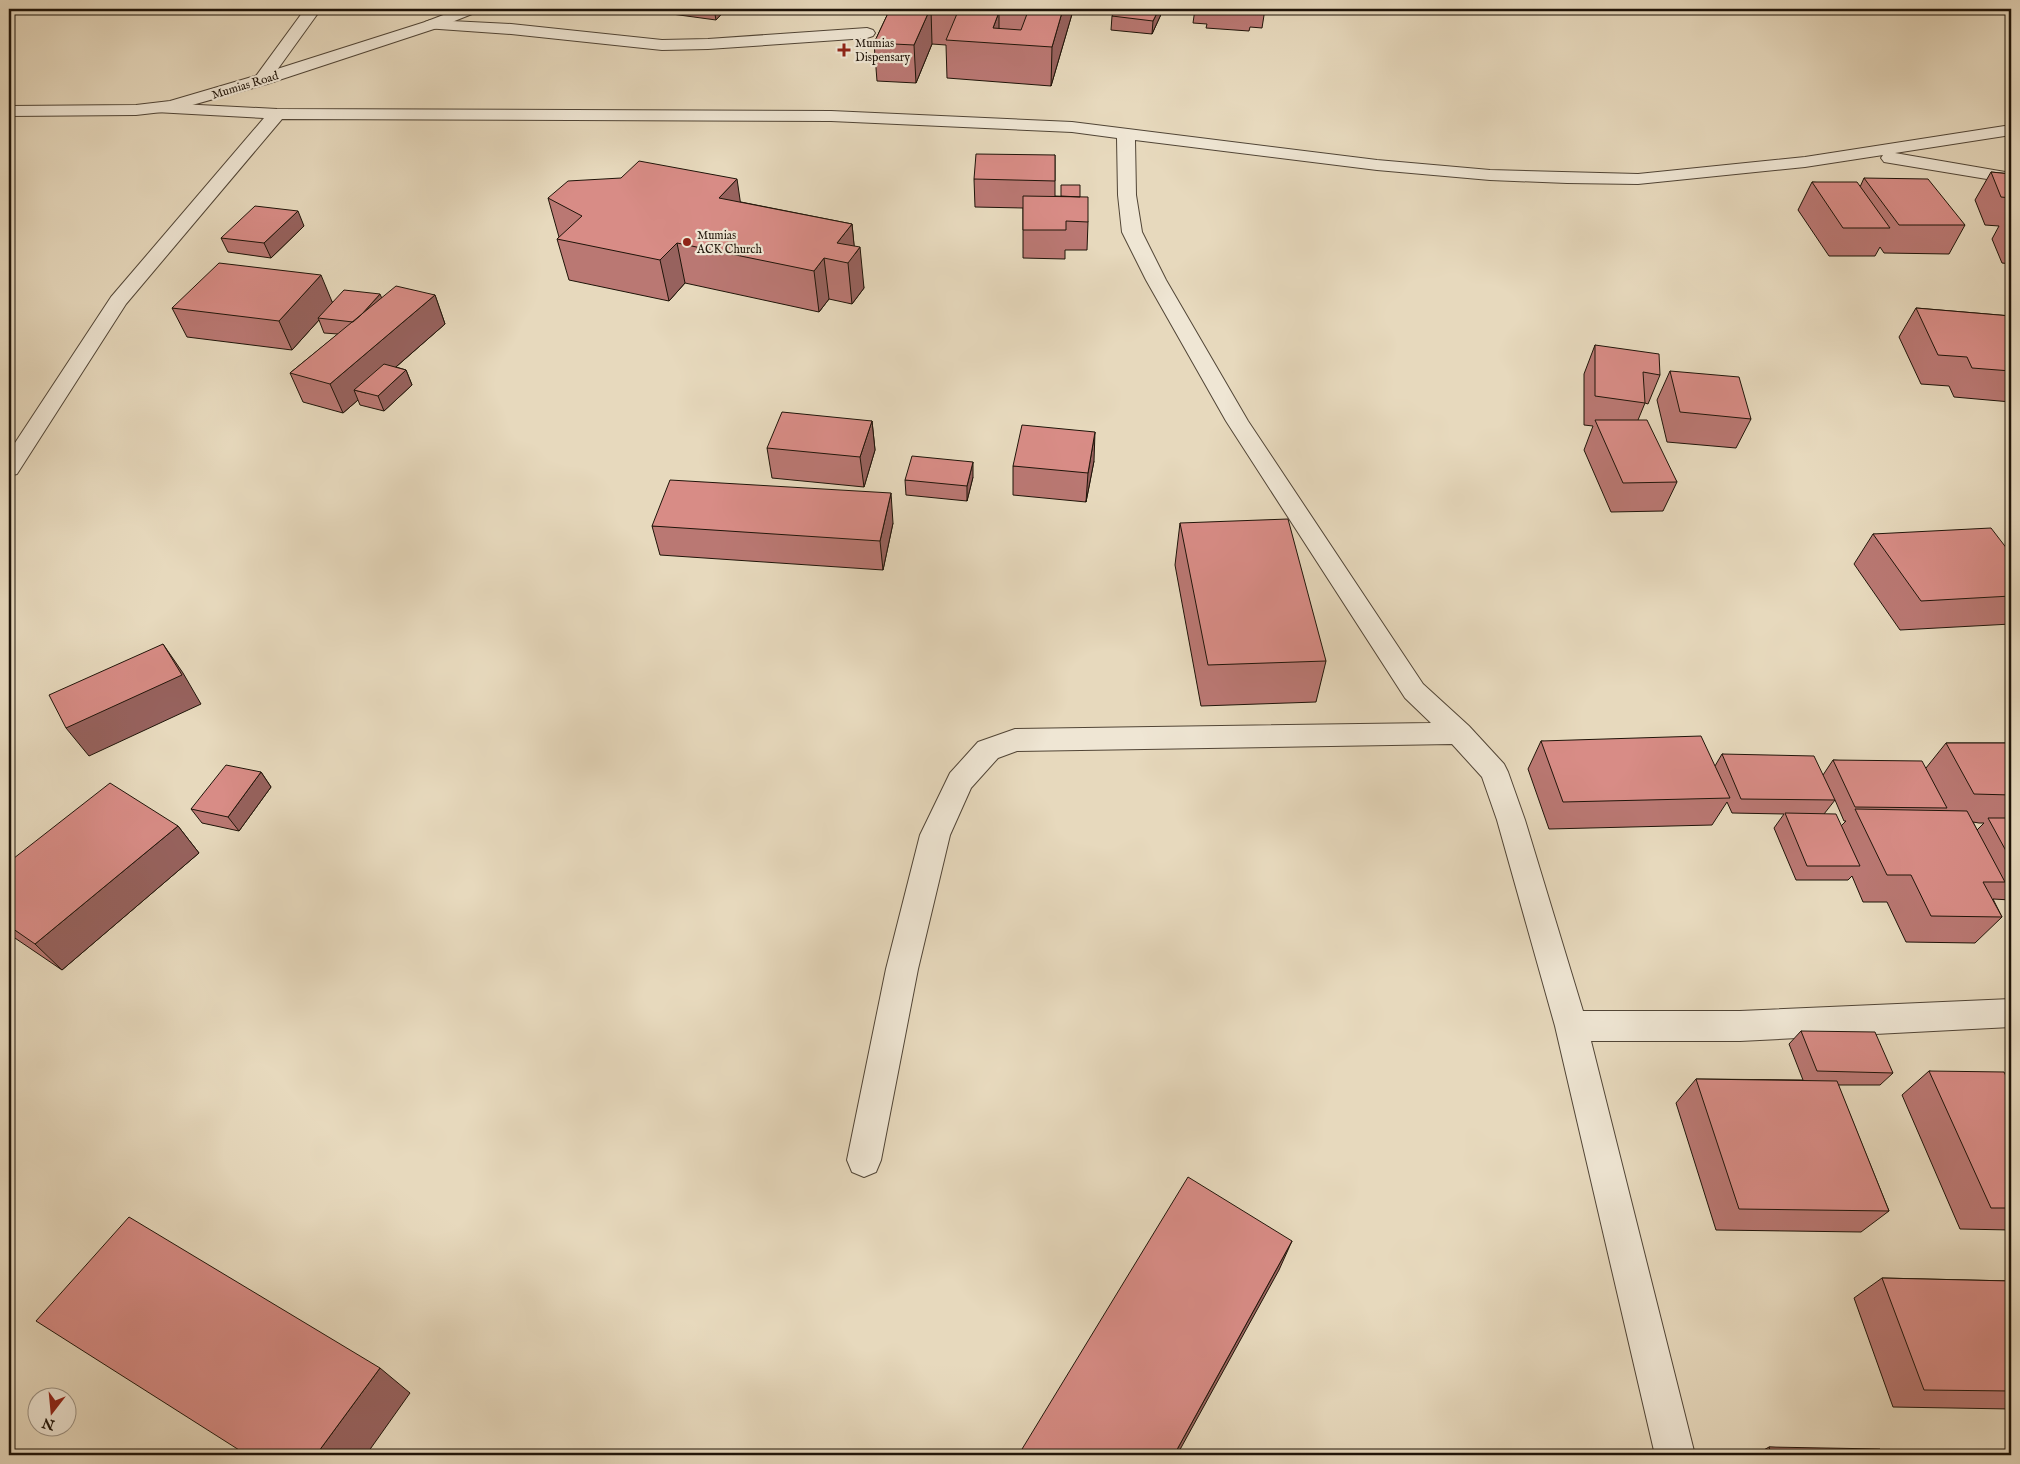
<svg xmlns="http://www.w3.org/2000/svg" width="2020" height="1464" viewBox="0 0 2020 1464" font-family="'IM FELL English',serif">
<rect width="100%" height="100%" fill="#e7d9bd"/>
<filter id="stains"><feTurbulence type="fractalNoise" baseFrequency=".004" numOctaves="4"/><feColorMatrix values="0 0 0 0 .2 0 0 0 0 .09 0 0 0 0 .02 0 0 0 .5 -.17"/></filter>
<radialGradient id="worn" r=".72"><stop offset=".6" stop-color="#630" stop-opacity="0"/><stop offset="1" stop-color="#630" stop-opacity=".3"/></radialGradient>
<g fill="none" stroke-linecap="round" stroke-linejoin="round">
<defs>
<path id="minor" d="M 305,9 L 321,9 L 267,84 L 255,84 L 253,80 Z
M 431,20 L 511,24 L 662,40 L 708,39 L 867,28 L 873,30 L 875,33 L 873,36 L 867,38 L 708,49 L 662,50 L 511,34 L 425,28 L 423,25 L 425,22 Z
M 161,103 L 277,109 L 831,111 L 1072,122 L 1377,160 L 1490,170 L 1638,174 L 1805,157 L 2011,125 L 2011,135 L 1895,153 L 2011,173 L 2011,183 L 1890,163 L 1884,162 L 1881,158 L 1883,155 L 1805,167 L 1638,184 L 1567,183 L 1490,180 L 1377,170 L 1135,140 L 1136,195 L 1142,232 L 1166,280 L 1248,421 L 1423,684 L 1469,726 L 1504,764 L 1508,772 L 1525,820 L 1583,1011 L 1740,1011 L 2011,999 L 2011,1027 L 1740,1041 L 1591,1041 L 1695,1455 L 1655,1455 L 1555,1026 L 1497,820 L 1482,777 L 1452,744 L 1017,751 L 998,758 L 971,788 L 950,835 L 918,969 L 881,1160 L 876,1172 L 864,1177 L 852,1172 L 847,1160 L 886,969 L 920,835 L 950,773 L 978,742 L 1015,729 L 1431,723 L 1405,698 L 1226,421 L 1146,280 L 1122,232 L 1118,195 L 1117,138 L 1072,132 L 831,121 L 282,119 L 126,304 L 17,474 L 9,476 L 9,452 L 111,297 L 264,118 L 155,112 L 152,108 L 155,104 Z"/>
<path id="tertiary" d="M 459,9 L 480,9 L 477,12 L 437,28 L 267,84 L 171,111 L 136,115 L 9,116 L 9,106 L 136,105 L 170,101 L 255,76 L 425,22 Z"/>
</defs>
<use href="#minor" stroke="#514536" stroke-width="2"/>
<use href="#tertiary" stroke="#514536" stroke-width="2"/>
<use href="#minor" fill="#efe6d4" fill-rule="evenodd"/>
<use href="#tertiary" fill="#efe6d4" fill-rule="evenodd"/>
</g>
<path fill="#ba7873" stroke="#1f1409" fill-rule="evenodd" d="M 635,9 L 726,9 L 716,20 Z
M 890,9 L 1072,9 L 1072,14 L 1051,86 L 947,78 L 946,45 L 932,44 L 916,83 L 877,81 L 874,43 Z
M 1195,9 L 1265,9 L 1262,28 L 1250,27 L 1249,31 L 1206,28 L 1207,24 L 1193,23 Z
M 1163,10 L 1152,34 L 1111,30 L 1112,16 Z
M 1055,155 L 1055,196 L 1080,197 L 1088,222 L 1087,250 L 1065,250 L 1065,259 L 1023,258 L 1023,208 L 975,207 L 974,179 Z
M 1991,172 L 2011,174 L 2011,264 L 2002,263 L 1992,239 L 1999,226 L 1985,225 L 1975,200 Z
M 1864,178 L 1965,225 L 1949,254 L 1884,253 L 1880,247 L 1875,256 L 1829,256 L 1798,210 L 1812,182 L 1860,187 Z
M 548,198 L 741,202 L 852,224 L 854,246 L 864,288 L 852,304 L 829,299 L 819,312 L 685,283 L 669,301 L 569,280 L 557,239 L 559,237 Z
M 304,226 L 271,258 L 228,252 L 221,238 Z
M 435,295 L 445,324 L 396,367 L 406,370 L 412,385 L 384,411 L 360,405 L 358,400 L 343,413 L 303,402 L 290,373 L 338,334 L 324,333 L 319,320 L 292,350 L 187,337 L 172,308 L 333,302 L 382,298 Z
M 1916,308 L 2011,316 L 2011,402 L 1954,397 L 1949,386 L 1921,384 L 1899,337 Z
M 1595,345 L 1660,375 L 1648,404 L 1645,403 L 1638,420 L 1677,482 L 1663,511 L 1611,512 L 1584,450 L 1593,426 L 1584,425 L 1584,374 Z
M 1670,371 L 1751,419 L 1736,448 L 1667,442 L 1657,400 Z
M 872,421 L 875,450 L 864,487 L 772,478 L 767,448 Z
M 1094,461 L 1086,502 L 1013,495 L 1013,466 Z
M 973,477 L 967,501 L 906,495 L 905,480 Z
M 893,523 L 883,570 L 660,555 L 652,526 Z
M 1180,523 L 1326,661 L 1316,702 L 1201,706 L 1175,565 Z
M 1873,534 L 2011,554 L 2011,624 L 1900,630 L 1854,564 Z
M 1541,741 L 1715,766 L 1722,754 L 1823,775 L 1833,760 L 1926,768 L 1946,743 L 2011,743 L 2011,900 L 1993,899 L 2002,917 L 1975,943 L 1906,942 L 1887,902 L 1863,902 L 1852,876 L 1848,880 L 1796,880 L 1774,828 L 1784,814 L 1732,813 L 1727,802 L 1712,825 L 1549,829 L 1528,769 ZM 1835,800 L 1844,821 L 1846,821 L 1841,826 L 1824,814 ZM 1973,822 L 1979,823 L 1984,823 L 1977,830 Z
M 261,772 L 271,787 L 239,831 L 202,823 L 191,809 Z
M 178,826 L 199,853 L 62,970 L 9,934 L 9,862 Z
M 1801,1031 L 1893,1073 L 1880,1085 L 1838,1085 L 1889,1211 L 1861,1232 L 1716,1230 L 1676,1103 L 1696,1079 L 1803,1080 L 1789,1044 Z
M 1929,1071 L 2011,1086 L 2011,1230 L 1960,1229 L 1902,1095 Z
M 1882,1278 L 2011,1281 L 2011,1409 L 1893,1407 L 1854,1298 Z
M 1769,1447 L 1882,1455 L 1755,1455 Z"/>
<path fill="#97625e" stroke="#1f1409" d="M 714,9 L 726,9 L 716,20 Z
M 930,9 L 931,9 L 932,44 L 916,83 L 914,45 Z
M 1063,9 L 1072,9 L 1072,14 L 1051,86 L 1052,47 Z
M 1159,9 L 1163,9 L 1163,10 L 1152,34 L 1153,21 Z
M 999,12 L 999,44 L 993,28 Z
M 737,179 L 743,220 L 719,198 Z
M 298,211 L 304,226 L 271,258 L 264,243 Z
M 852,224 L 855,254 L 860,247 L 864,288 L 852,304 L 848,263 L 837,243 Z
M 677,243 L 685,283 L 669,301 L 660,260 Z
M 824,258 L 829,299 L 819,312 L 814,271 Z
M 321,275 L 333,304 L 318,318 L 319,320 L 292,350 L 279,321 Z
M 380,294 L 386,308 L 355,322 Z
M 435,295 L 445,324 L 366,393 L 354,390 L 358,400 L 343,413 L 330,384 Z
M 406,370 L 412,385 L 384,411 L 378,396 Z
M 872,421 L 875,450 L 864,487 L 860,457 Z
M 1095,432 L 1094,461 L 1086,502 L 1088,473 Z
M 973,462 L 973,477 L 967,501 L 967,486 Z
M 891,493 L 893,523 L 883,570 L 880,541 Z
M 163,644 L 183,673 L 201,704 L 89,756 L 66,728 Z
M 261,772 L 271,787 L 239,831 L 228,817 Z
M 178,826 L 199,853 L 62,970 L 35,944 Z
M 1292,1241 L 1279,1270 L 1177,1455 L 1174,1455 Z
M 380,1368 L 410,1393 L 366,1455 L 316,1455 Z"/>
<path fill="#d88c86" stroke="#1f1409" fill-rule="evenodd" d="M 890,9 L 930,9 L 914,45 L 874,43 Z
M 955,9 L 1063,9 L 1052,47 L 946,40 L 959,9 ZM 999,12 L 1027,14 L 1021,30 L 993,28 Z
M 1116,9 L 1159,9 L 1153,21 L 1112,16 Z
M 976,154 L 1055,155 L 1055,181 L 974,179 Z
M 639,161 L 737,179 L 719,198 L 852,224 L 837,243 L 860,247 L 848,263 L 824,258 L 814,271 L 677,243 L 660,260 L 557,239 L 582,216 L 548,198 L 568,181 L 621,178 Z
M 1991,172 L 2011,174 L 2011,198 L 2001,197 Z
M 1864,178 L 1928,179 L 1965,225 L 1899,225 Z
M 1812,182 L 1857,182 L 1890,228 L 1843,228 Z
M 1061,185 L 1080,185 L 1080,197 L 1061,196 Z
M 1023,196 L 1088,197 L 1088,222 L 1066,221 L 1066,230 L 1023,230 Z
M 255,206 L 298,211 L 264,243 L 221,238 Z
M 2008,210 L 2011,211 L 2011,216 Z
M 219,263 L 321,275 L 279,321 L 172,308 Z
M 396,286 L 435,295 L 330,384 L 290,373 Z
M 344,290 L 380,294 L 361,315 L 353,322 L 318,318 Z
M 1916,308 L 2011,316 L 2011,371 L 1972,368 L 1967,357 L 1938,355 Z
M 1595,345 L 1659,354 L 1660,375 L 1643,372 L 1645,403 L 1595,396 Z
M 384,364 L 406,370 L 378,396 L 354,390 Z
M 1670,371 L 1739,377 L 1751,419 L 1680,412 Z
M 782,412 L 872,421 L 860,457 L 767,448 Z
M 1595,420 L 1647,420 L 1677,482 L 1623,483 Z
M 1022,425 L 1095,432 L 1088,473 L 1013,466 Z
M 912,456 L 973,462 L 967,486 L 905,480 Z
M 670,480 L 891,493 L 880,541 L 652,526 Z
M 1288,519 L 1326,661 L 1208,665 L 1180,523 Z
M 1991,528 L 2011,554 L 2011,596 L 1921,601 L 1873,534 Z
M 163,644 L 182,675 L 66,728 L 49,695 Z
M 1701,736 L 1730,798 L 1563,802 L 1541,741 Z
M 1946,743 L 2011,743 L 2011,795 L 1974,794 Z
M 1722,754 L 1814,756 L 1835,800 L 1741,799 Z
M 1833,760 L 1922,761 L 1947,808 L 1855,807 Z
M 226,765 L 261,772 L 228,817 L 191,809 Z
M 110,783 L 178,826 L 35,944 L 9,926 L 9,862 Z
M 1855,809 L 1967,811 L 2005,882 L 1983,882 L 2002,917 L 1931,916 L 1911,875 L 1887,875 Z
M 1785,813 L 1836,814 L 1860,866 L 1807,866 Z
M 1988,818 L 2011,818 L 2011,860 Z
M 1801,1031 L 1875,1032 L 1893,1073 L 1817,1071 Z
M 1929,1071 L 2004,1072 L 2011,1086 L 2011,1208 L 1991,1208 Z
M 1696,1079 L 1837,1081 L 1889,1211 L 1739,1209 Z
M 1188,1177 L 1292,1241 L 1174,1455 L 1021,1455 L 1019,1454 Z
M 129,1217 L 380,1368 L 316,1455 L 247,1455 L 36,1321 Z
M 1882,1278 L 2011,1281 L 2011,1391 L 1924,1390 Z
M 1769,1447 L 1880,1449 L 1882,1455 L 1772,1455 Z"/>
<g fill="#8f2418" stroke="#efe6d4" stroke-width="2">
<path d="M841.5 42.5h5v5h5v5h-5v5h-5v-5h-5v-5h5z"/>
<circle cx="687" cy="242" r="5"/>
</g>
<g text-anchor="middle" stroke-width="4.5" stroke-linejoin="round" paint-order="stroke">
<g font-size="12" fill="#1f1409" stroke="#efe6d4" text-anchor="start">
<text x="855" y="47">Mumias<tspan x="855" dy="14">Dispensary</tspan></text>
<text x="697" y="239">Mumias<tspan x="697" dy="14">ACK Church</tspan></text>
</g>
<g font-size="12" fill="#1f1409" stroke="#efe6d4">
<text transform="translate(245 85) rotate(-17)" y="4">Mumias Road</text>
</g>
</g>
<rect width="2020" height="1464" fill="none" stroke="#e7d9bd" stroke-width="30"/>
<rect x="10" y="10" width="2000" height="1444" fill="none" stroke="#1f1409" stroke-width="2.5"/>
<rect x="15" y="15" width="1990" height="1434" fill="none" stroke="#1f1409"/>
<g transform="translate(52 1412) rotate(196)"><circle r="24" fill="#efe6d4" stroke="#9c9283"/>
<path d="M0-4L9 19L0 12L-9 19Z" fill="#8f2418"/>
<text y="-8" font-size="14" font-weight="bold" text-anchor="middle" fill="#1f1409">N</text>
</g>
<rect width="100%" height="100%" filter="url(#stains)"/>
<rect width="100%" height="100%" fill="url(#worn)"/>
</svg>
